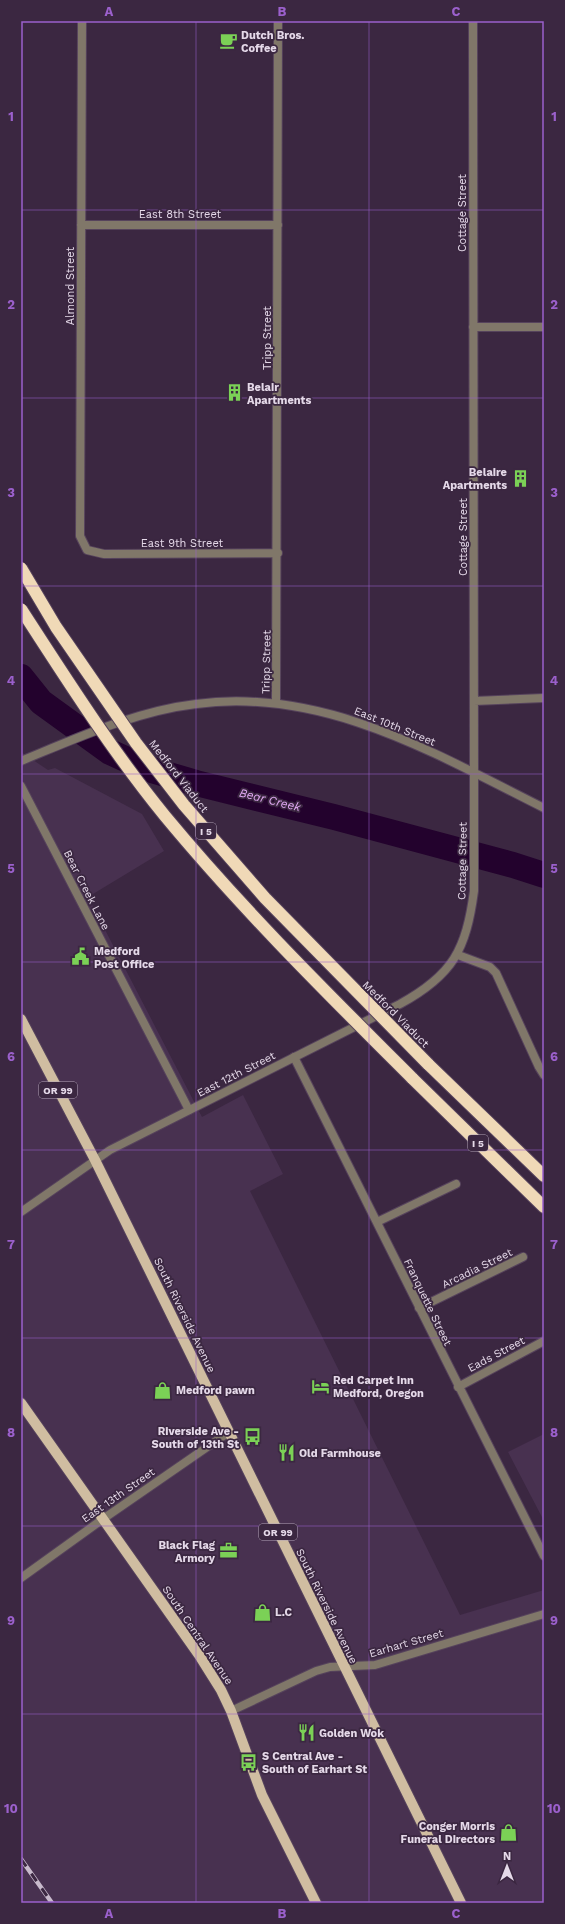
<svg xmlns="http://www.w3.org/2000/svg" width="565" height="1924" viewBox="0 0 565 1924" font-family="'Work Sans',sans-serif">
<rect width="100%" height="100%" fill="#3b2741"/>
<path fill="#483150" d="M 21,752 L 48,770 L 55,768 L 142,814 L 164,851 L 88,897 L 202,1117 L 243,1095 L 283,1174 L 250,1191 L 460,1615 L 544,1590 L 544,1903 L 21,1903 Z
M 544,1434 L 544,1521 L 508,1452 Z"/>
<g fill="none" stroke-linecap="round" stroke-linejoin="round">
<path stroke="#23022d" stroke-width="26" d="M 21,677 L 41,702 L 110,752 L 145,768 L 196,783 L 334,817 L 513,865 L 544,875"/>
<defs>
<path id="minor" d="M 82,21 L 80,536 L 87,550 L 104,554 L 278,553
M 473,21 L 474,773
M 81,225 L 278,225
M 473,327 L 544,327
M 474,701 L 544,698
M 276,703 L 278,21
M 21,786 L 189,1110
M 458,955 L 490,967 L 496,973 L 539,1067 L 544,1075
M 294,1057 L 544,1556
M 377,1222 L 456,1184
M 419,1308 L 523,1257
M 458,1387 L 544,1341
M 21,1578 L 103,1519 L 229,1432
M 231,1711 L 316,1671 L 330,1667 L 375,1665 L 544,1614"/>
<path id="tertiary" d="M 21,761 C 77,738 136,711 196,704 C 323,687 434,753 544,808
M 21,1212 L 110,1150 L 400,1004 C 453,975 466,950 474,891 L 474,773"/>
<path id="primary" d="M 21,1019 L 95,1160 L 461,1903
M 21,1403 L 199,1655 L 221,1690 L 231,1711 L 262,1795 L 316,1903"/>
<path id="motorway" d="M 428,1064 L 544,1176
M 412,1078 L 544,1207"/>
</defs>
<use href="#minor" stroke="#56435c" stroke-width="10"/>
<use href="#tertiary" stroke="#56435c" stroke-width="10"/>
<use href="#primary" stroke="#56435c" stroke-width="12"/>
<use href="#motorway" stroke="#56435c" stroke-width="14"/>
<use href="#minor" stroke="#807769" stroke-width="8"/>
<use href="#tertiary" stroke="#807769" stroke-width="8"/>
<use href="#primary" stroke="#d0bda1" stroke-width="10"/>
<use href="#motorway" stroke="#f0d9b7" stroke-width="12"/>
<defs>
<path id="rail" d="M 21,1859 L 52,1903"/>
</defs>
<use href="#rail" stroke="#c8bacc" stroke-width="4.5"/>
<use href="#rail" stroke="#3b2741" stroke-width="3" stroke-dasharray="9" stroke-linecap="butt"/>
<defs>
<path id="motorway-bridge" d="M 21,568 L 56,627 L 136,743 L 184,805 L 265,898 L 428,1064
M 21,609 C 67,680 112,751 165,816 C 242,909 327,993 412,1078"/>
</defs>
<use href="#motorway-bridge" stroke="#56435c" stroke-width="14" stroke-linecap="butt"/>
<use href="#motorway-bridge" stroke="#f0d9b7" stroke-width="12"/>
</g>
<path fill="none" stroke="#9b60cc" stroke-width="1" stroke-opacity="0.55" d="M 196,21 L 196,1903M 369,21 L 369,1903M 21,210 L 544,210M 21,398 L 544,398M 21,586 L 544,586M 21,774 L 544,774M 21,962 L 544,962M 21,1150 L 544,1150M 21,1338 L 544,1338M 21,1526 L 544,1526M 21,1714 L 544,1714"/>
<defs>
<symbol id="cafe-bare" viewBox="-9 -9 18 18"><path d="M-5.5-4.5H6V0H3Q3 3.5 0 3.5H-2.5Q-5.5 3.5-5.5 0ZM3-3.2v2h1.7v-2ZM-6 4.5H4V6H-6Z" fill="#7bd156" stroke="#3b2741" stroke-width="2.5" paint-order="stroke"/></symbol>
<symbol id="building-bare" viewBox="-9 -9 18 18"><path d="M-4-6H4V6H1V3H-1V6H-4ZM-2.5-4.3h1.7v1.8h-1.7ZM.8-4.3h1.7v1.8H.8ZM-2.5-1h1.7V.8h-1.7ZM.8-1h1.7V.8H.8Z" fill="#7bd156" stroke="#3b2741" stroke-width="2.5" paint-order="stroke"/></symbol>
<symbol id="civic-bare" viewBox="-9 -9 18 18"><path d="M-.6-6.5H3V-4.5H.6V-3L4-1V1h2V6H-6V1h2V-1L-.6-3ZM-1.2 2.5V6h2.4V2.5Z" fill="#7bd156" stroke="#3b2741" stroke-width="2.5" paint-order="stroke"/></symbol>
<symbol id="hotel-bare" viewBox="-9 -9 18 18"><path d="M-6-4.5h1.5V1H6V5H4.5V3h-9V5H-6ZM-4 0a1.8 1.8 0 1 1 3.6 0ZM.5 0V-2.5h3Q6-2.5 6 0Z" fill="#7bd156" stroke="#3b2741" stroke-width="2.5" paint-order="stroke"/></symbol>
<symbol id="shop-bare" viewBox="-9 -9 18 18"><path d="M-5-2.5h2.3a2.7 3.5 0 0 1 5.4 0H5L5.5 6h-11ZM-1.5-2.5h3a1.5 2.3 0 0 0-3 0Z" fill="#7bd156" stroke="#3b2741" stroke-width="2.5" paint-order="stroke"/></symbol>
<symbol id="bus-bare" viewBox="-9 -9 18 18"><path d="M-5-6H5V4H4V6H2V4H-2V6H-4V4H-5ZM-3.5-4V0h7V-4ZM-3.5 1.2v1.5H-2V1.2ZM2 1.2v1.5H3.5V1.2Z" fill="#7bd156" stroke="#3b2741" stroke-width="2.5" paint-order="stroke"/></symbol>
<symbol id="restaurant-bare" viewBox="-9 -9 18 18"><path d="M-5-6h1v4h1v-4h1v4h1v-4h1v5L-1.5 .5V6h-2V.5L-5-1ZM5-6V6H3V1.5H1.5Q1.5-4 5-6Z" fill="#7bd156" stroke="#3b2741" stroke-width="2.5" paint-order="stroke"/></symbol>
<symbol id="office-bare" viewBox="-9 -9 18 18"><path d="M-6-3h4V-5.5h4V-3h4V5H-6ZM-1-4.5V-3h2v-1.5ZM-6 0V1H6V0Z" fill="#7bd156" stroke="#3b2741" stroke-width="2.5" paint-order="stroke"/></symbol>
</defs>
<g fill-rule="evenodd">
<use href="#cafe-bare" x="216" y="28" width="25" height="25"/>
<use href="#building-bare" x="222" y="380" width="25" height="25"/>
<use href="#building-bare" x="508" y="466" width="25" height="25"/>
<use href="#civic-bare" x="68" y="944" width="25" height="25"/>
<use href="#hotel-bare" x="308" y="1374" width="25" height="25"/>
<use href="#shop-bare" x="150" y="1378" width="25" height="25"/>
<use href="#bus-bare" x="240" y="1424" width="25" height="25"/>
<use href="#restaurant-bare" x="274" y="1440" width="25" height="25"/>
<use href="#office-bare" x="216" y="1538" width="25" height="25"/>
<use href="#shop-bare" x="250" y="1600" width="25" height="25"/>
<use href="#restaurant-bare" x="294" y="1720" width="25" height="25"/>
<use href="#bus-bare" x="236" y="1750" width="25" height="25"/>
<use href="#shop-bare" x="496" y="1820" width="25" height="25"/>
</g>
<g text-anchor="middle" stroke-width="3.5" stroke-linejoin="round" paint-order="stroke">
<g fill="#3b2741" stroke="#b2a4b7" stroke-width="1">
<rect x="196" y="823" width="20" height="16" rx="3"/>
<rect x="39" y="1082" width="38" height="16" rx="3"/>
<rect x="468" y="1135" width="20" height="16" rx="3"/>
<rect x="259" y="1524" width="38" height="16" rx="3"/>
</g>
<g font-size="10" font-weight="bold" fill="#e5d9e9">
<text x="206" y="835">I 5</text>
<text x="58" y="1094">OR 99</text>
<text x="478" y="1147">I 5</text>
<text x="278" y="1536">OR 99</text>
</g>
<g font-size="11" font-weight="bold" fill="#e5d9e9" stroke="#3b2741" text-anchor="start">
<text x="241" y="39">Dutch Bros.<tspan x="241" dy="13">Coffee</tspan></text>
<text x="247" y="391">Belair<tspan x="247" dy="13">Apartments</tspan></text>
<text x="507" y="476" text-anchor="end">Belaire<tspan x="507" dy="13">Apartments</tspan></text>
<text x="94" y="955">Medford<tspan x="94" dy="13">Post Office</tspan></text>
<text x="333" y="1384">Red Carpet Inn<tspan x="333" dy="13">Medford, Oregon</tspan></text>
<text x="176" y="1394">Medford pawn</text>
<text x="239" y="1435" text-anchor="end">Riverside Ave -<tspan x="239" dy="13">South of 13th St</tspan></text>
<text x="299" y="1457">Old Farmhouse</text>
<text x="215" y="1549" text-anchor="end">Black Flag<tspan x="215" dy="13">Armory</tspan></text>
<text x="275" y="1616">L.C</text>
<text x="319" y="1737">Golden Wok</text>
<text x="262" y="1760">S Central Ave -<tspan x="262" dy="13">South of Earhart St</tspan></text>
<text x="495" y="1830" text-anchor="end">Conger Morris<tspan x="495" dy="13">Funeral Directors</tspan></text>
</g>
<g font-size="11" fill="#e5d9e9" stroke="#3b2741">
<text transform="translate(462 213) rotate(-90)" y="4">Cottage Street</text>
<text x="180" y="218">East 8th Street</text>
<text transform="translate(70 286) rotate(-90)" y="4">Almond Street</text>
<text transform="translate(267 338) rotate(-90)" y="4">Tripp Street</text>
<text transform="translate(463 537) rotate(-90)" y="4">Cottage Street</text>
<text x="182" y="547">East 9th Street</text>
<text transform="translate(266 662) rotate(-89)" y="4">Tripp Street</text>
<text transform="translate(395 726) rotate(22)" y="4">East 10th Street</text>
<text transform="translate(179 776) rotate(52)" y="4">Medford Viaduct</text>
<text transform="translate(462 861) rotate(-89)" y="4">Cottage Street</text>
<text transform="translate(87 890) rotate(63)" y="4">Bear Creek Lane</text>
<text transform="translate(396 1014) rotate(45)" y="4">Medford Viaduct</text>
<text transform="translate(236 1074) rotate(-27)" y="4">East 12th Street</text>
<text transform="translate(477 1268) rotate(-26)" y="4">Arcadia Street</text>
<text transform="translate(428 1302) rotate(64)" y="4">Franquette Street</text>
<text transform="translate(185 1315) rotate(64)" y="4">South Riverside Avenue</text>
<text transform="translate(496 1354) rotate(-28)" y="4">Eads Street</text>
<text transform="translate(118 1495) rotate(-35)" y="4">East 13th Street</text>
<text transform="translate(327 1606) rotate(64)" y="4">South Riverside Avenue</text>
<text transform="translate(198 1635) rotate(56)" y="4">South Central Avenue</text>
<text transform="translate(406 1643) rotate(-16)" y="4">Earhart Street</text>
</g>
<g font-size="12" font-style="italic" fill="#e0a8f2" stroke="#3b2741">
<text transform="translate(270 800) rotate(14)" y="4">Bear Creek</text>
</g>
</g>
<rect width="565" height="1924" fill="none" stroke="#3b2741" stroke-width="44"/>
<g transform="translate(507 1866)" stroke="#3b2741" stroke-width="3" paint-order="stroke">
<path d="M0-3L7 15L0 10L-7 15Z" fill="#e5d9e9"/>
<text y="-6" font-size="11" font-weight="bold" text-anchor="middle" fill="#e5d9e9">N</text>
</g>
<rect x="22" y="22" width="521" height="1880" fill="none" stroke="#9b60cc" stroke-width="1.5"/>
<g font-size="13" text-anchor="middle" font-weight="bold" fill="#9b60cc">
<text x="109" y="16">A</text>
<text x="282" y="16">B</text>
<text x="456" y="16">C</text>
<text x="11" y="121">1</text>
<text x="554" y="121">1</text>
<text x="11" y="309">2</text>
<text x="554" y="309">2</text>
<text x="11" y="497">3</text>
<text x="554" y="497">3</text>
<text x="11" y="685">4</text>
<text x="554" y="685">4</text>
<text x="11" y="873">5</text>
<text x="554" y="873">5</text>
<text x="11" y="1061">6</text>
<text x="554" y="1061">6</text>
<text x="11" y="1249">7</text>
<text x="554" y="1249">7</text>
<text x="11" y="1437">8</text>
<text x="554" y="1437">8</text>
<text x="11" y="1625">9</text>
<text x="554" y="1625">9</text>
<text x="11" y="1813">10</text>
<text x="554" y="1813">10</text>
<text x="109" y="1918">A</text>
<text x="282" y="1918">B</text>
<text x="456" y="1918">C</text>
</g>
</svg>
